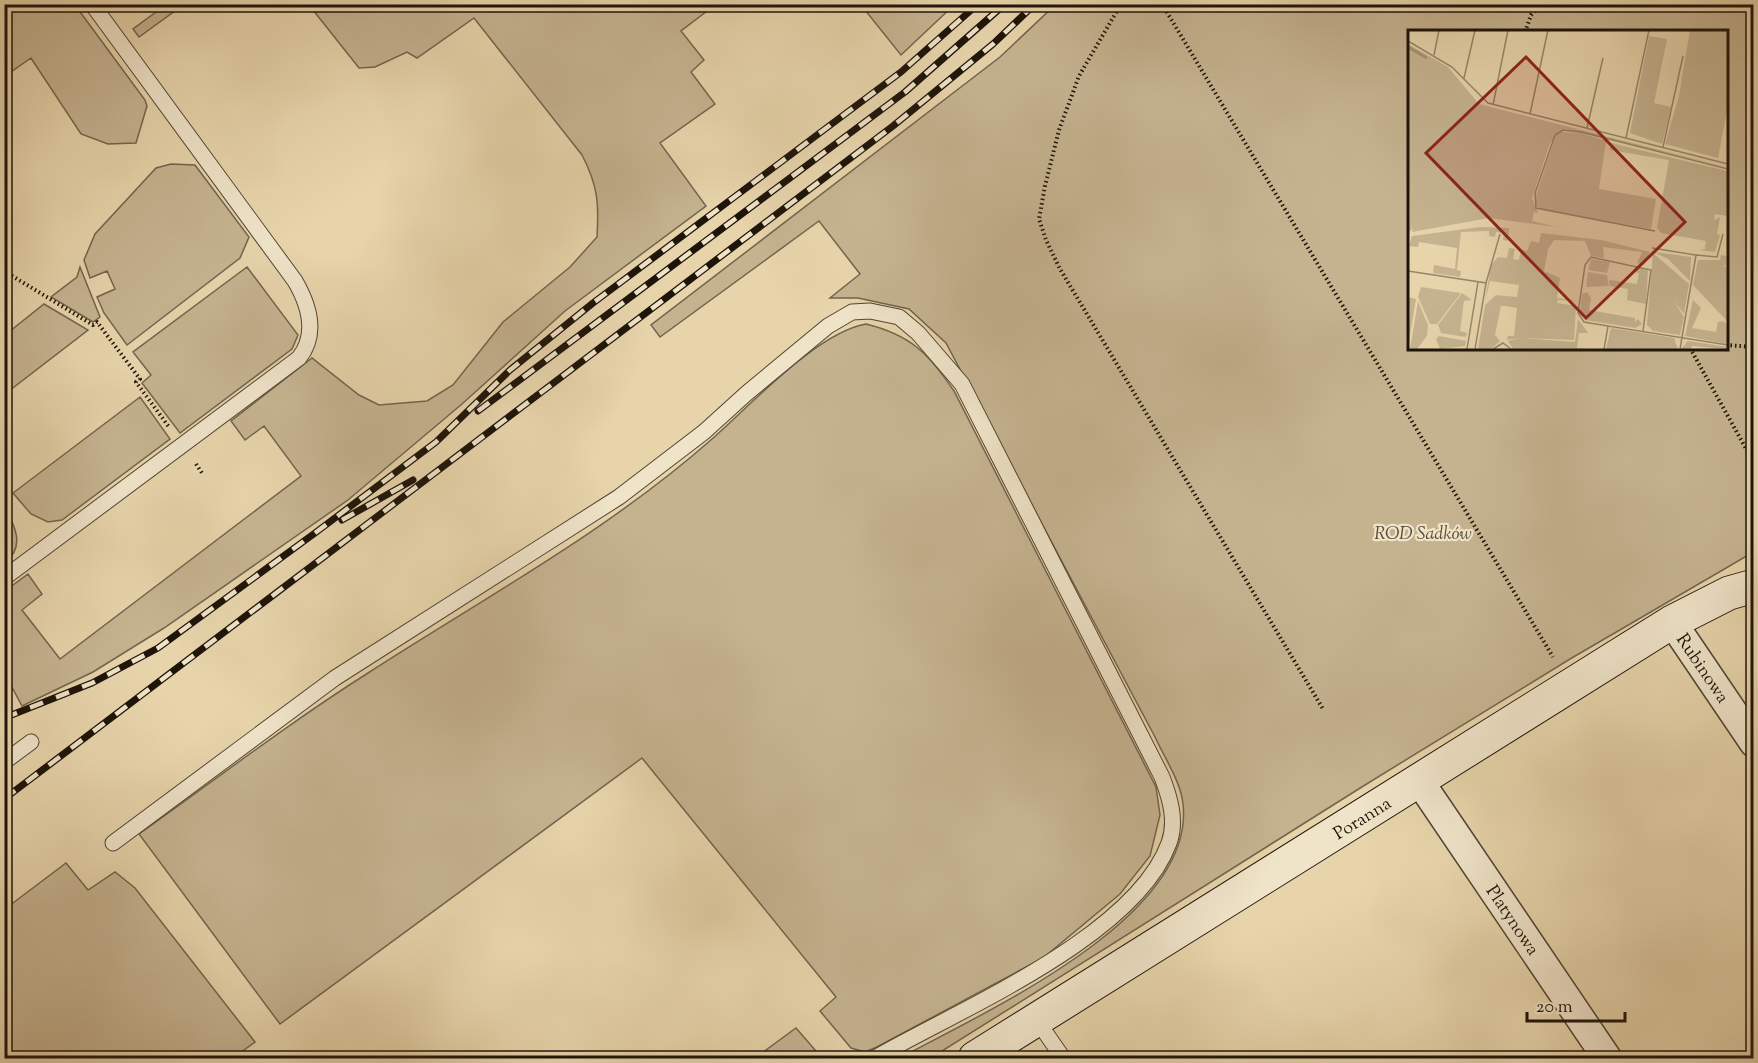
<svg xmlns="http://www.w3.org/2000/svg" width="1758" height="1063" viewBox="0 0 1758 1063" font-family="'Sorts Mill Goudy',serif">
<rect width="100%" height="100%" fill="#e7d4ab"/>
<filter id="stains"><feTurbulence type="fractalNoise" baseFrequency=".00333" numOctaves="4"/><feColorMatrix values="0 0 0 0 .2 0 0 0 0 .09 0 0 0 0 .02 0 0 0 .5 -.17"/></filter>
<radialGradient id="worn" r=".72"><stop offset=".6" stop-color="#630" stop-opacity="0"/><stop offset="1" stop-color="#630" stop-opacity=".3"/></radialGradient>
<path fill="#c5b390" stroke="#72644d" stroke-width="1.5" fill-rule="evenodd" d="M 5,4 L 75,5 L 145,100 L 147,106 L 136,143 L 108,144 L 81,134 L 31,58 L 5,76 Z
M 167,4 L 183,5 L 139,37 L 133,29 Z
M 309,5 L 715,5 L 681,31 L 704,60 L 691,72 L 715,104 L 660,143 L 706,206 L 565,311 L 462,404 L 348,500 L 164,628 L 93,672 L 22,706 L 5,674 L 5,591 L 28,574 L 42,594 L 22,610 L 60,659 L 301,476 L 264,426 L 245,440 L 231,421 L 312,358 L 359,395 L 379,405 L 427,401 L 453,385 L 503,322 L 570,267 L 597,237 C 599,203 598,186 582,155 L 474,18 L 417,58 L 407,52 L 375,67 L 359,68 Z
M 861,5 L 954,5 L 901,55 Z
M 1055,5 L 1753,5 L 1753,554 L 1750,554 L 1570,659 L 1365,785 L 931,1058 L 900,1058 C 982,1013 1196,918 1183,804 C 1181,782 1164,757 1155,737 L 946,343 L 909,309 L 858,298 L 830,298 L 860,274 L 819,221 L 660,337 L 651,325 L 1000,57 ZM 1410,32 L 1726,32 L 1726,348 L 1410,348 Z
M 171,164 L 195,165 L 249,237 L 240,258 L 127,345 L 104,313 L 97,297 L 115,289 L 107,271 L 90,278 L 84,260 L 95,234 L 156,168 Z
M 80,267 L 100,317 L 93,322 L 51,297 L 77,277 Z
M 247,267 L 298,335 L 292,349 L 180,433 L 142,383 L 151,375 L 133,352 Z
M 44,304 L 88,330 L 5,394 L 5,335 Z
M 866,324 C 911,335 929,354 954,391 L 1156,787 L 1160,815 L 1150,856 L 1120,894 L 1043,958 L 877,1047 L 865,1052 L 851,1048 L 820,1011 L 836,997 L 642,758 L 280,1024 L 139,834 C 215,780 289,723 368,673 C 484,598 608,531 712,439 C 751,405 816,333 866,324 Z
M 140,397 L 170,439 L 62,520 L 48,522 L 31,514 L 13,493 Z
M 4,508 C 16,526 25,547 5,563 Z
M 66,863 L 88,890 L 115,872 L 135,888 L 255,1042 L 233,1058 L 5,1058 L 5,909 Z
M 796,1028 L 822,1058 L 755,1058 Z"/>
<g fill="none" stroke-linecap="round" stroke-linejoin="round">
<defs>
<path id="lane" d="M 4,578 L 299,358 C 318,334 309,305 295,281 L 92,4
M 4,762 L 31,742
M 113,843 L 335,678 L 619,497 L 704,432 L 747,393 L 828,326 L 852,312 L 870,311 L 899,317 L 918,333 L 962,384 L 1162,777 C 1170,798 1177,821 1169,843 C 1135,937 958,1010 875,1058
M 1036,1019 L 1063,1058"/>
<path id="street" d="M 1672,622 L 1754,743
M 1420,782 L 1607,1058"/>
<path id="secondary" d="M 975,1058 L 1672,622 L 1729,593 L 1754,586"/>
</defs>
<use href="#lane" stroke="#504432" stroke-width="17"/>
<use href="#street" stroke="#504432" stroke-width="31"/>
<use href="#secondary" stroke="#1e140a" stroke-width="35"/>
<path stroke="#1e140a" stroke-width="4" stroke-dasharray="1.5 3" stroke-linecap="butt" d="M 1121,4 L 1079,76 L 1059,130 L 1045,186 L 1039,219 L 1046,240 L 1060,269 L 1323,709
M 1162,4 L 1553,657
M 1525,32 L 1531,15 L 1542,4
M 4,271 L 93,325 L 97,322 L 140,379 L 136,382 L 169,427
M 1726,345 L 1754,347
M 1690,348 L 1754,463
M 196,464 L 202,473"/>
<use href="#lane" stroke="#efe3c8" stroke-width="15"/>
<use href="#street" stroke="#efe3c8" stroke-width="28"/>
<use href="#secondary" stroke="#efe3c8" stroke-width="33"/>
<defs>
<path id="rail" d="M 478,411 L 905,92 L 1005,4
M 342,520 L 413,480
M 4,718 L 92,683 L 158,648 L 315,533 L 436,442 L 510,370 L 593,303 L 901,72 L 978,4
M 4,799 L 893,126 L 993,44 L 1035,4"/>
</defs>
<use href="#rail" stroke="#1e140a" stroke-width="7"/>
<use href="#rail" stroke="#efe3c8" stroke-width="4.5" stroke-dasharray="14" stroke-linecap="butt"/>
</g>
<g text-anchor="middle" stroke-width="4.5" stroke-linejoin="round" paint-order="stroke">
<g font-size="18" font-style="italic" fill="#584c39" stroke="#efe3c8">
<text x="1423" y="539">ROD Sadków</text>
</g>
<g font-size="18" fill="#1e140a" stroke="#efe3c8">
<text transform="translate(1703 668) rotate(56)" y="6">Rubinowa</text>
<text transform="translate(1362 818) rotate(-32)" y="6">Poranna</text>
<text transform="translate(1513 920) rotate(56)" y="6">Platynowa</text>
</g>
</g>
<g transform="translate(1408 30)">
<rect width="320" height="320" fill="#e7d4ab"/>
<path d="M 282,0 L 319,0 L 319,81 L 310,128 L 257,114 L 271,66 ZM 241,6 L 259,9 L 246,73 L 263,77 L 254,114 L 222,103 ZM 0,14 L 40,37 L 71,74 L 319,137 L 157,99 L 142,113 L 124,168 L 130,183 L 126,182 L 124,191 L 149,197 L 81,188 L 4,202 L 5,198 L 0,203 ZM 154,102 L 173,103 L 198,111 L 191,159 L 248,169 L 243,199 L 133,179 L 128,175 L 127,168 L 147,108 ZM 203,113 L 319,141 L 319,186 L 307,184 L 306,190 L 312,187 L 309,204 L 312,205 L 307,222 L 291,220 L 297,219 L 298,211 L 253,203 L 249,198 L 261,130 L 202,120 ZM 72,197 L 101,198 L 100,211 L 95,210 L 96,203 L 88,202 L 87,207 L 81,206 L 81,201 L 53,202 L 49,240 L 53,241 L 52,247 L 25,243 L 26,235 L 47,239 L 49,218 L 11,212 L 10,217 L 1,216 L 4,206 ZM 133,203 L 193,210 L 242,222 L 236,235 L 229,233 L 234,222 L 195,217 L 196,228 L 183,226 L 177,211 L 146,210 L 140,219 L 136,241 L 152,248 L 149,268 L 169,271 L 150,270 L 149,273 L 168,276 L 166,310 L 113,308 L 167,312 L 170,289 L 180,303 L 171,303 L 169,318 L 177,319 L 105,319 L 100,311 L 112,308 L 99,310 L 100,306 L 106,306 L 109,278 L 97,276 L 93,276 L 87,305 L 92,311 L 83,319 L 70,319 L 77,275 L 88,265 L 109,267 L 111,255 L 82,251 L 77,271 L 83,235 L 90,227 L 99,228 L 101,218 L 107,219 L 105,229 L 111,230 L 113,220 L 119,221 L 123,211 L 131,213 ZM 246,222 L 283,227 L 282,251 L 260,229 ZM 245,223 L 281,254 L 276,284 L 265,270 L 276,287 L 272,305 L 245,301 L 239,295 ZM 313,225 L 319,226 L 319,235 L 314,236 L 319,237 L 319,291 L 285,255 L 290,230 L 312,230 ZM 183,229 L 202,232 L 199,243 L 180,240 ZM 227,237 L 240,240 L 238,274 L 219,270 L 220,259 L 202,256 L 201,250 L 229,254 L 231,243 L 225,242 ZM 180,242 L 199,245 L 201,256 L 178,257 ZM 13,257 L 53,263 L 29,294 L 22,294 L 10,267 ZM 179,262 L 183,268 L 181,280 L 227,288 L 227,292 L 230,289 L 234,294 L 227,298 L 177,290 L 172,284 L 174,264 ZM 54,263 L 64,270 L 56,271 L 52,301 L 59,303 L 58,307 L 33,303 L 30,295 ZM 0,267 L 8,269 L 0,317 L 1,272 ZM 285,270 L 293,278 L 284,298 L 308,302 L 310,292 L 315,291 L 319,294 L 319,314 L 277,306 ZM 10,271 L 20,295 L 19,306 L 9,319 L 2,319 ZM 203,298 L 266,308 L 270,319 L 198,319 ZM 31,306 L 58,311 L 57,316 L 32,319 L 28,309 ZM 280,311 L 320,317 L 319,319 L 284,316 L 283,319 L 273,319 Z" fill="#c5b390"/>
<path fill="none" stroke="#a39374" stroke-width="3" d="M 0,17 L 19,28"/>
<path fill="none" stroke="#97876b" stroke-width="1.5" d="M 0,11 L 44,37 L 80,73 L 320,134M 26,25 L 31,0M 56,48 L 67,0M 85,75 L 100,0M 122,84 L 140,0M 179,98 L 195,28M 218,108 L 241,0M 255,117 L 275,26M 247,201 L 128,178 L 127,163 L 147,105 L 155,100 L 173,102 L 320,139M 244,218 L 288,225 L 272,319M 288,225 L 309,227 L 315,204M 0,241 L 78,253 L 67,319M 78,253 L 92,204M 200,296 L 176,292 L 170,283 L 177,235 L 183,227 L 243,240 L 235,301M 59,319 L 70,252M 85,319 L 95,313 L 103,319M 196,319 L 200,296 L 320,315"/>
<path fill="#8f2418" fill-opacity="0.15" stroke="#8f2418" stroke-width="3" d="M 118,27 L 277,192 L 178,288 L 18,123 Z"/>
<rect width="320" height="320" fill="none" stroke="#1e140a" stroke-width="3"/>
</g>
<rect width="1758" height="1063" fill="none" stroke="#e7d4ab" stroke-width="24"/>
<rect x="6" y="6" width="1746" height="1051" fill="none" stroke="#1e140a" stroke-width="3"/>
<rect x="12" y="12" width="1734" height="1039" fill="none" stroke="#1e140a" stroke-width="1.5"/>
<path d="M1527 1012v9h98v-9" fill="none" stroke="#1e140a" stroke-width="3"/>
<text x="1536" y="1012" font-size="18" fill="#1e140a" stroke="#efe3c8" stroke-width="4.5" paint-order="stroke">20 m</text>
<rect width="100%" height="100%" filter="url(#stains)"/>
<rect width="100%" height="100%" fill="url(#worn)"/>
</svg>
